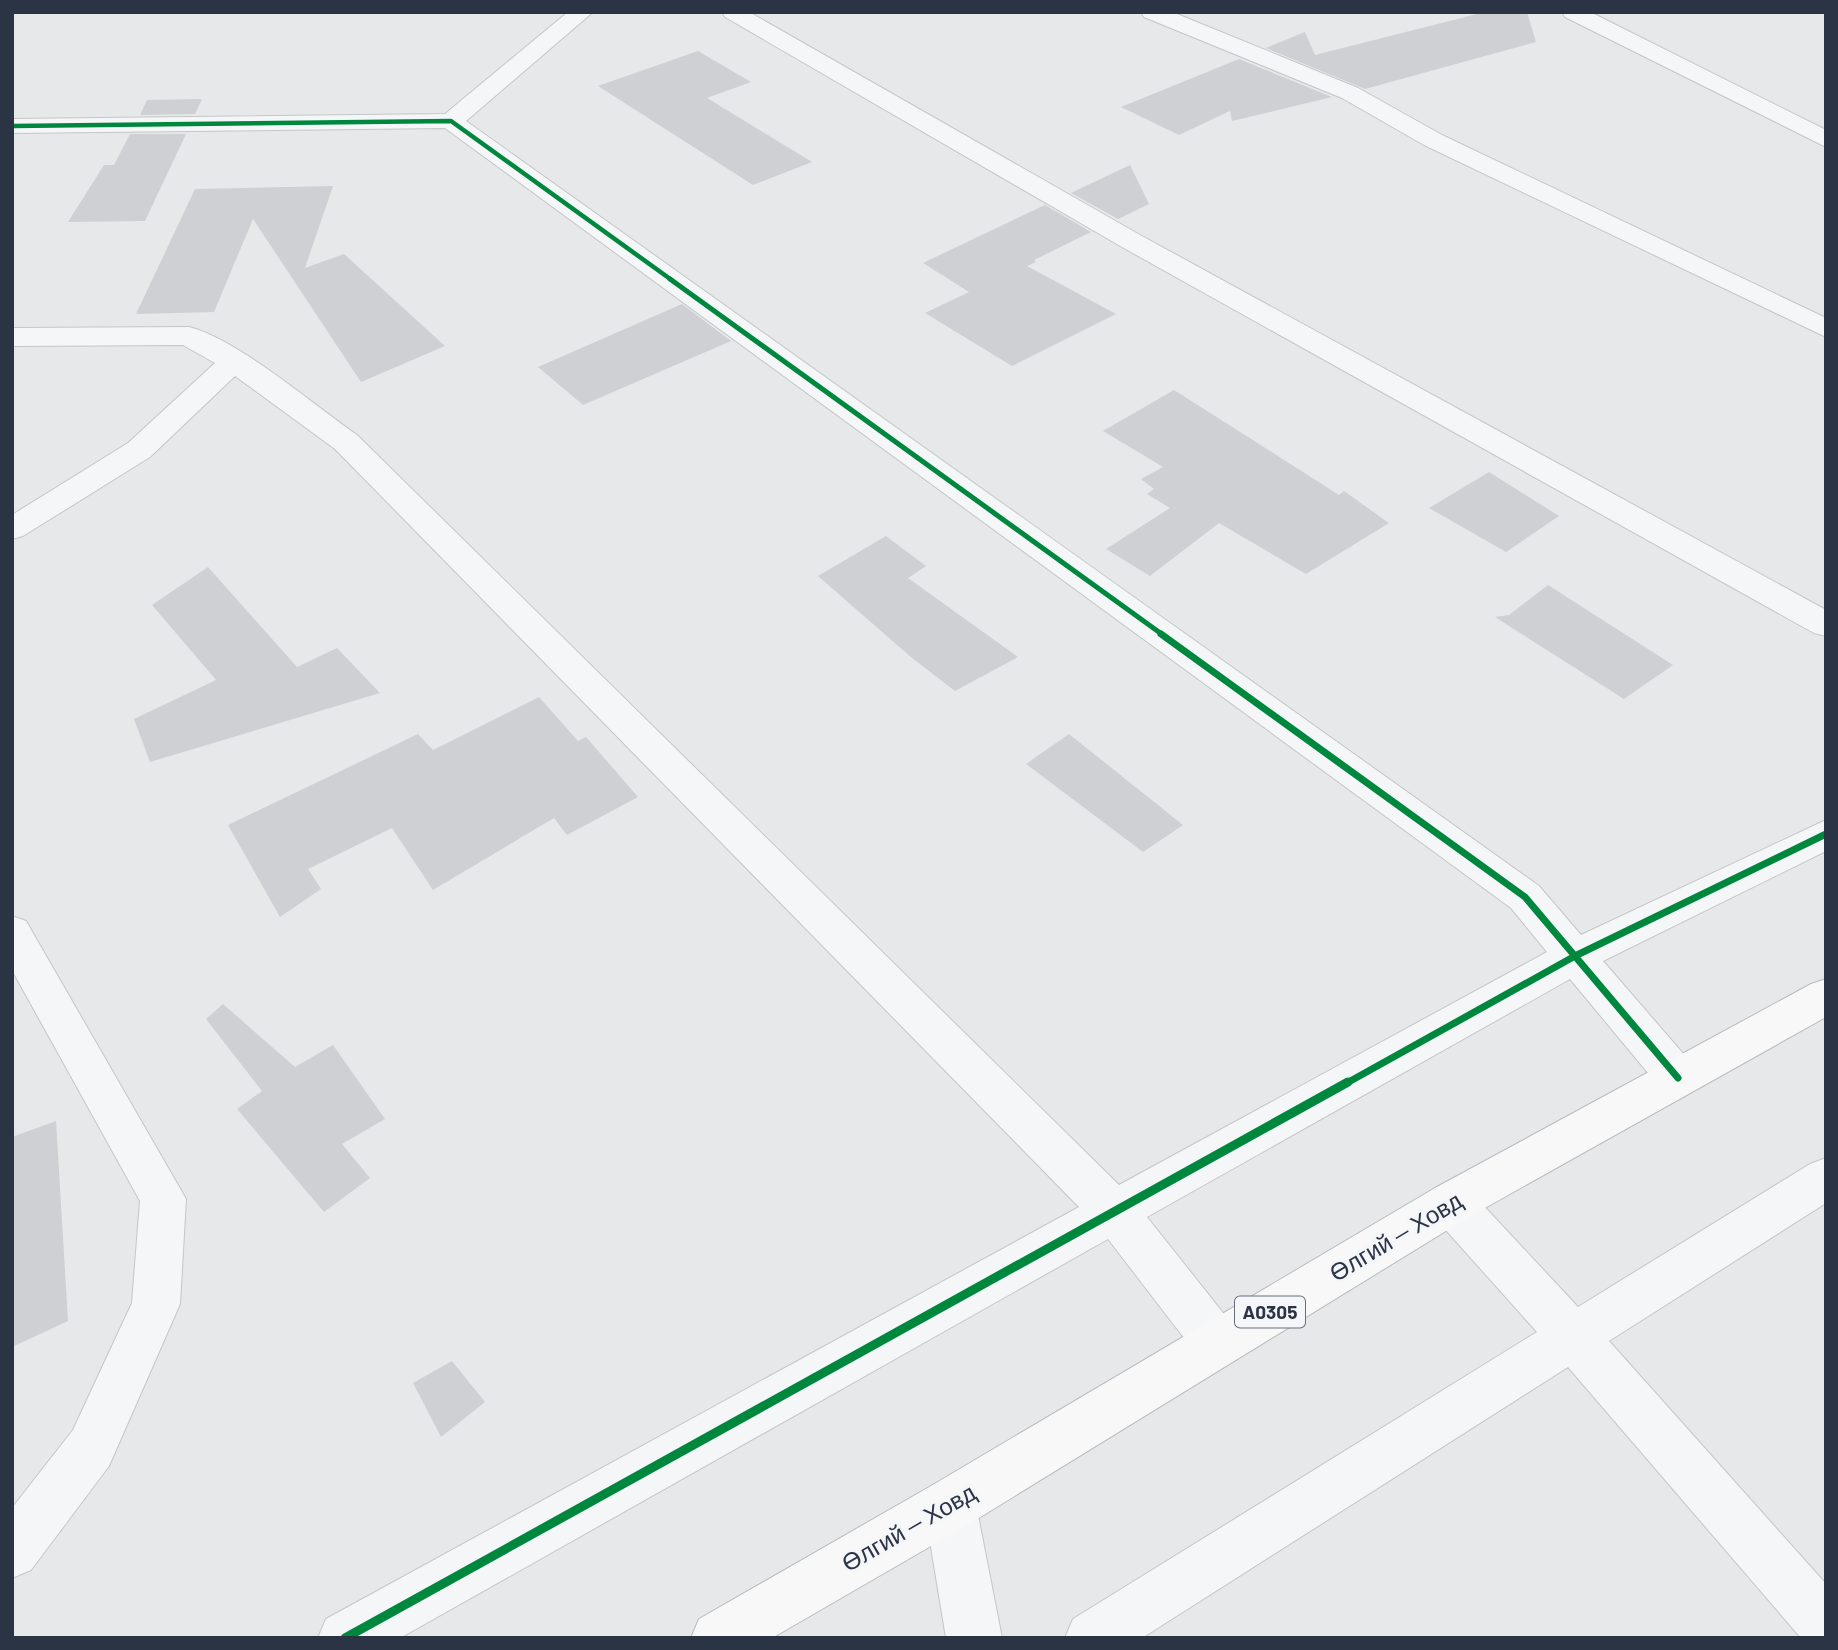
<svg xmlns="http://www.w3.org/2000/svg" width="1838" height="1650" viewBox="0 0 1838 1650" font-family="Barlow,sans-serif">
<rect width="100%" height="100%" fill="#e6e8ea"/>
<path fill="#ced0d3" d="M 1485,12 L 1527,12 L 1536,42 L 1365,89 L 1266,48 L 1305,32 L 1315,55 Z
M 698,51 L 751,82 L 707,98 L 812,162 L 753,185 L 598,86 Z
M 1239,59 L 1332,97 L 1232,121 L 1230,111 L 1179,135 L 1121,107 Z
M 202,99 L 195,114 L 140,115 L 147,100 Z
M 130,134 L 186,134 L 145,221 L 68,222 L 104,165 L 114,165 Z
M 1130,165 L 1149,204 L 1118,219 L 1071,193 Z
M 333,186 L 305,268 L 344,254 L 445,346 L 361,382 L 253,219 L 214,312 L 136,314 L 195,189 Z
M 1045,205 L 1091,232 L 1034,260 L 1036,262 L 1027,266 L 1116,314 L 1012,366 L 925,313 L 969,292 L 923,263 Z
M 682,304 L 731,341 L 583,405 L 538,367 Z
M 1174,390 L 1339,495 L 1344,491 L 1389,523 L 1306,574 L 1219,523 L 1150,576 L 1106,549 L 1170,508 L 1147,494 L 1154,489 L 1141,479 L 1163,467 L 1103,431 Z
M 1489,472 L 1559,516 L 1506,552 L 1429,508 Z
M 886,536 L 926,566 L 908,578 L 1018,657 L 955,691 L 912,658 L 818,576 Z
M 208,567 L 297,667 L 337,648 L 380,693 L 150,762 L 134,719 L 216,680 L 152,605 Z
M 1548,585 L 1673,665 L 1624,699 L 1495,617 L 1509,615 Z
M 539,697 L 578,741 L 586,737 L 638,797 L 567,835 L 554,818 L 433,890 L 392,828 L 308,869 L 321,889 L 280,917 L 228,825 L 418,734 L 433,750 Z
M 1069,734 L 1183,825 L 1143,852 L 1026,764 Z
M 223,1004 L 295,1067 L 333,1045 L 385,1119 L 342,1144 L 370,1178 L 324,1212 L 237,1109 L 262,1091 L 206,1019 Z
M 56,1121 L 68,1321 L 12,1347 L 12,1137 Z
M 452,1361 L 485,1402 L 441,1437 L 413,1383 Z"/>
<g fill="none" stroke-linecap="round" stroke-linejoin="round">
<defs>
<path id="street" d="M 568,12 L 593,12 L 466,121 L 1539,886 L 1581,935 L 1826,820 L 1826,851 L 1603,961 L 1693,1065 L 1700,1078 L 1693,1091 L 1678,1096 L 1663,1091 L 1570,979 L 1147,1217 L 1235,1328 L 1243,1344 L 1235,1360 L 1218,1367 L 1201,1360 L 1108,1239 L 400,1638 L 318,1638 L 326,1619 L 1079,1207 L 335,449 L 235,376 L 150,457 L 23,536 L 12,539 L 12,515 L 128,443 L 215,363 L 183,345 L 12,346 L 12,328 L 189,327 C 237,339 314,405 357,435 L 1119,1185 L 1547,952 L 1511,908 L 445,128 L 12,133 L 12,119 L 445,114 Z
M 722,12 L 749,12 L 1140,235 L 1826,610 L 1826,636 L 1814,633 L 1122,247 L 725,17 Z
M 1141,12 L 1172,12 L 1358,88 L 1442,135 L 1826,318 L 1826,337 L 1424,145 L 1342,98 L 1144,17 Z
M 1562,12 L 1590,12 L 1826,130 L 1826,147 L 1565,17 Z
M 12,916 L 26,921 L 186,1199 L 180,1304 L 109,1466 L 31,1570 L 12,1578 L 12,1508 L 73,1430 L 132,1303 L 140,1201 L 12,970 Z
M 1826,1158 L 1826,1203 L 1609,1341 L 1826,1584 L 1826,1638 L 1801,1638 L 1568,1367 L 1142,1638 L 1065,1638 L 1073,1619 L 1537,1332 L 1435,1218 L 1428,1203 L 1435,1188 L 1451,1182 L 1467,1188 L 1578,1307 L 1810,1164 Z
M 950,1479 L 969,1486 L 976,1505 L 1002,1638 L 946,1638 L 924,1505 L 931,1486 Z"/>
<path id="highway" d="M 1826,979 L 1826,1017 L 1467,1218 L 969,1524 L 772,1638 L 691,1638 L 699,1619 L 931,1486 L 1435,1188 L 1811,984 Z"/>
</defs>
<use href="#street" stroke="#c4c6c8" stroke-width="2"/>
<use href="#highway" stroke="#b8bbbf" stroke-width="2"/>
<use href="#street" fill="#f5f6f7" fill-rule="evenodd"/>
<use href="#highway" fill="#f8f8f8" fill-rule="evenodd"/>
<defs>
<path id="cycleway-far3" d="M 12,126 L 451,121 L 673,281"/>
<path id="cycleway-far2" d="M 670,279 L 1163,635"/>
<path id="cycleway-far1" d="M 1161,634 L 1525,897 L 1678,1078
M 1345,1084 L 1575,956 L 1826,834"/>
<path id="cycleway" d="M 345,1638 L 1348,1082"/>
</defs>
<use href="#cycleway-far3" stroke="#f4f6f9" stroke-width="7"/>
<use href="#cycleway-far2" stroke="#f4f6f9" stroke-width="9"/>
<use href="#cycleway-far1" stroke="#f4f6f9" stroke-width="11"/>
<use href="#cycleway" stroke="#f4f6f9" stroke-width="13"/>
<use href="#cycleway-far3" stroke="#00873e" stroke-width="4.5"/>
<use href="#cycleway-far2" stroke="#00873e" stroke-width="5"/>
<use href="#cycleway-far1" stroke="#00873e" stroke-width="7"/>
<use href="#cycleway" stroke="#00873e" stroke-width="9"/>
</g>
<g text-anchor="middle" stroke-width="6" stroke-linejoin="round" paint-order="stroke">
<rect fill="#f4f6f9" stroke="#676e7b" stroke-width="2" x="1235" y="1296.5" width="70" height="31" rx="5"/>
<g font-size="19" font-weight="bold" fill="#2b3445">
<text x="1270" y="1319">A0305</text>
</g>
<g font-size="24" fill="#2b3445" stroke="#f4f6f9">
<text transform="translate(1396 1237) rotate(-31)" y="8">Өлгий — Ховд</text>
<text transform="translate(909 1528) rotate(-30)" y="8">Өлгий — Ховд</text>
</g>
</g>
<rect width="1838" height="1650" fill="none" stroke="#2b3445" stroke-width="28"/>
</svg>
